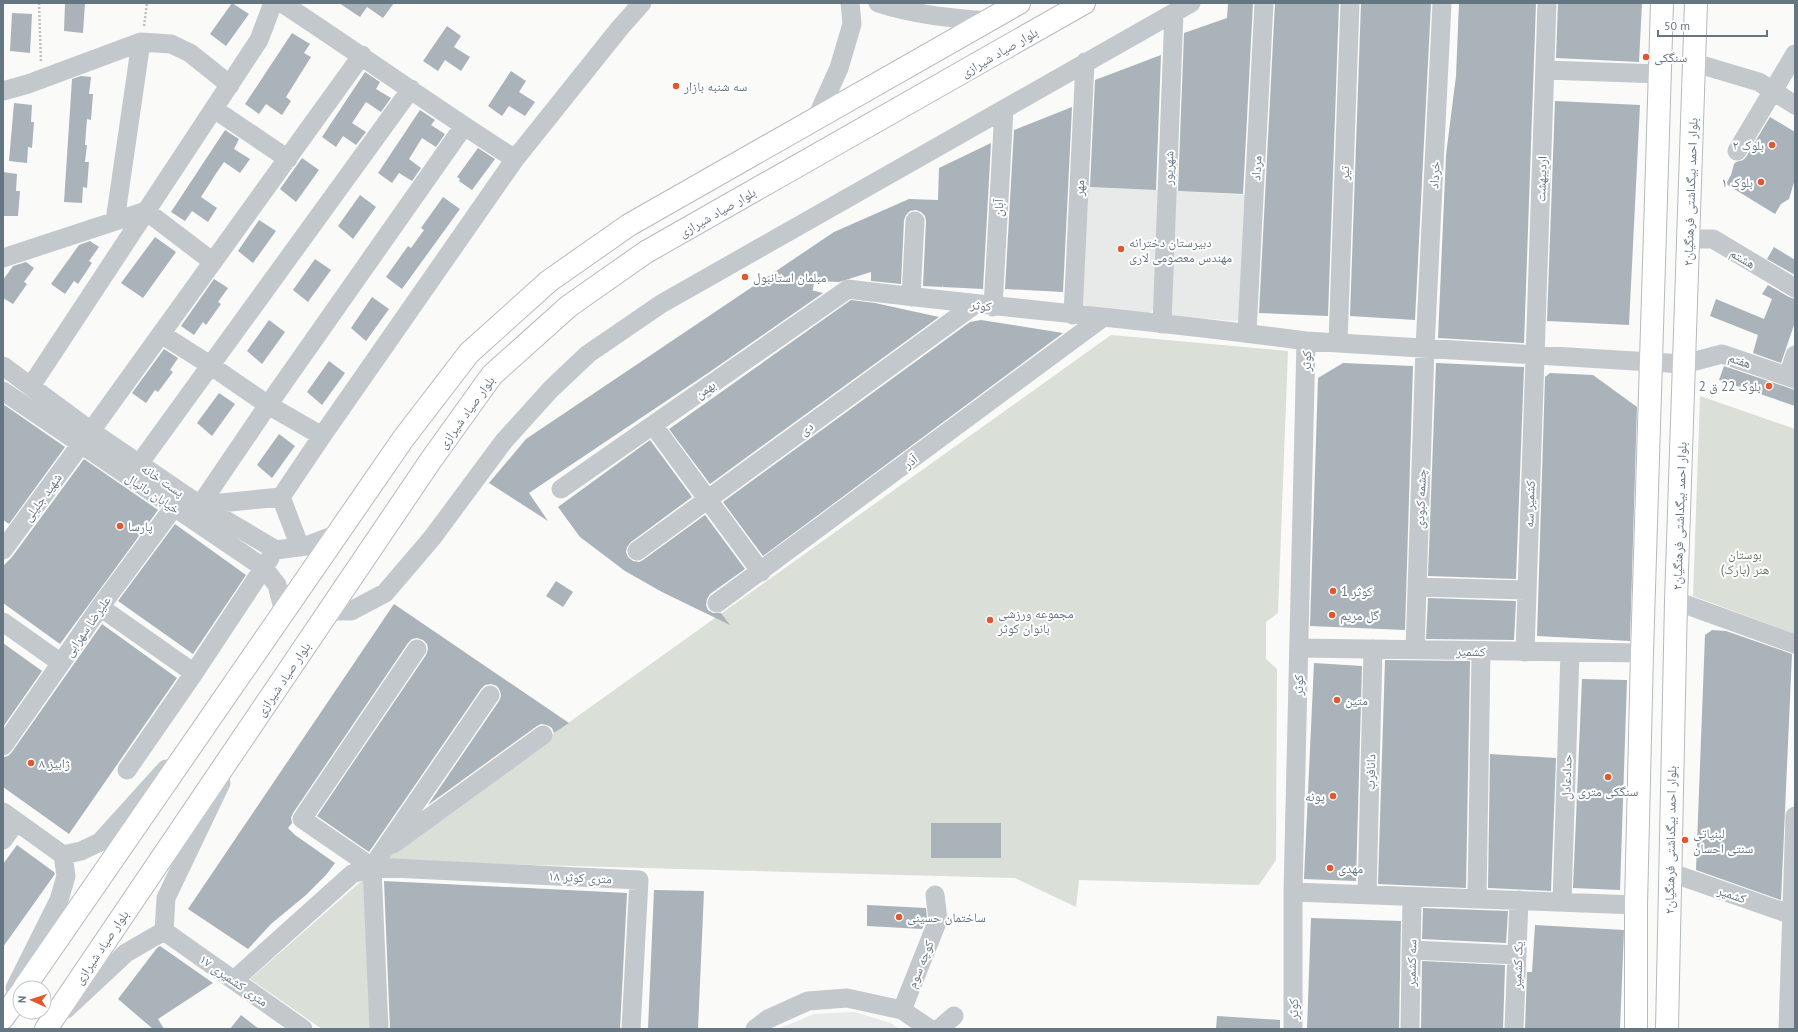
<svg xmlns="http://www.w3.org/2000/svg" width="1798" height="1032" viewBox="0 0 1798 1032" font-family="'PT Sans','Noto Naskh Arabic',sans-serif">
<rect width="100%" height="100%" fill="#fafaf8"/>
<path fill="#e8e9e9" d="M 1087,187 L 1162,190 L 1156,308 L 1148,314 L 1081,310 Z
M 1175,191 L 1251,195 L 1244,315 L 1236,321 L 1171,316 Z
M 854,1012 L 891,1023 L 899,1029 L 778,1029 L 814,1014 Z"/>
<path fill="#dadfd7" d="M 1111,335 L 1288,351 L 1278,613 L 1266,622 L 1266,659 L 1277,669 L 1276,860 L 1259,885 L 1079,880 L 1076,907 L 1015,878 L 385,861 L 396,846 Z
M 1700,396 L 1795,429 L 1795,634 L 1693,596 Z
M 366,877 L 370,1029 L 322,1029 L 250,979 Z"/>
<path fill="#aab3b9" d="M 65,3 L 85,3 L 83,33 L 64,31 Z
M 232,3 L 249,14 L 226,46 L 210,34 Z
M 339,3 L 394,3 L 383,18 L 367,7 L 360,17 Z
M 1228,3 L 1253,3 L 1243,194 L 1178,191 L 1184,33 L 1227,18 Z
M 1275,3 L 1339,3 L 1328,316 L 1259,313 Z
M 1361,3 L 1431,3 L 1415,320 L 1350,316 Z
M 1459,3 L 1536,3 L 1524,343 L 1438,338 L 1446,155 L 1456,76 Z
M 1558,3 L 1642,3 L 1639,62 L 1556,58 Z
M 12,13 L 32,14 L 30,53 L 10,51 Z
M 447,26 L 461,36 L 454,47 L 470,57 L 461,71 L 445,60 L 438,71 L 423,61 Z
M 292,33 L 310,44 L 304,53 L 311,57 L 286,97 L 291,101 L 282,115 L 266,104 L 259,114 L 245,104 Z
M 1161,55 L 1156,190 L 1090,187 L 1095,80 Z
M 511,71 L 526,81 L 519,92 L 535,102 L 525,116 L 509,106 L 502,116 L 488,106 Z
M 365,72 L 380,82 L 376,89 L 391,98 L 381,112 L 366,102 L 352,123 L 366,132 L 356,145 L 343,136 L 336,147 L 322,137 Z
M 81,76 L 91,77 L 89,94 L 93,94 L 91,120 L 87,119 L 85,145 L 87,145 L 85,162 L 89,162 L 87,188 L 83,187 L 82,203 L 64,202 L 72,79 Z
M 1555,101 L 1640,105 L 1629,325 L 1547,321 Z
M 14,103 L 32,105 L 31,122 L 34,122 L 32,148 L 28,147 L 27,163 L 9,161 Z
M 1072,107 L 1063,292 L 1005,289 L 1014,130 Z
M 420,110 L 435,120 L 431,125 L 445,134 L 436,147 L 422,138 L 409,159 L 421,168 L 412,181 L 399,173 L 392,183 L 378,173 Z
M 1770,117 L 1795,132 L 1795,179 L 1789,199 L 1781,204 L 1775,214 L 1726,184 L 1731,175 L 1734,164 L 1736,162 L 1743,160 L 1746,157 Z
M 225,130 L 239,139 L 234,149 L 250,159 L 240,173 L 224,162 L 217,172 L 201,197 L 217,208 L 208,222 L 192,211 L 185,221 L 171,212 Z
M 991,143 L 983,289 L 943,287 L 942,285 L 942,287 L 923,286 L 926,221 L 925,216 L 921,212 L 916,210 L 910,211 L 906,215 L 904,220 L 901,284 L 871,281 L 871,272 L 839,282 L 814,281 L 813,290 L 811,290 L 823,293 L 711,371 L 529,493 L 548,521 L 489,483 L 526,439 L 834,232 L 909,199 L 938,200 L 939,168 Z
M 478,148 L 495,159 L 472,190 L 459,181 L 460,179 L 457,177 Z
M 302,158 L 319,170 L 296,202 L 280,189 Z
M 3,172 L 17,174 L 16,191 L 20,191 L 18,216 L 3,216 Z
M 360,195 L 376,207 L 353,239 L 338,226 Z
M 443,197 L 460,209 L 402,289 L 386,277 L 408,246 L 411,248 L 424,230 L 421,228 Z
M 259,220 L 276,231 L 253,263 L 238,251 Z
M 155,237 L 176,252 L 143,298 L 121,283 Z
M 90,241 L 99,247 L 89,261 L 92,263 L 78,284 L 74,281 L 65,294 L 51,284 L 79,245 Z
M 1774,247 L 1795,260 L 1795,275 L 1767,259 Z
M 315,259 L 331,270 L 308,302 L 293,290 Z
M 26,262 L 34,268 L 24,282 L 27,284 L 13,304 L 3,298 L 3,280 L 13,266 Z
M 214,279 L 228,288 L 218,302 L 221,304 L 206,325 L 203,322 L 194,335 L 181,326 Z
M 1768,285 L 1789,297 L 1795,299 L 1795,322 L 1781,363 L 1753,353 L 1758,335 L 1710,316 L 1716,299 L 1764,319 L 1772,299 L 1762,294 Z
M 372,297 L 389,309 L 366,341 L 351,328 Z
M 851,300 L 875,303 L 939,317 L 710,484 L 669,429 Z
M 269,320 L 285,332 L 262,364 L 247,351 Z
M 981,320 L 1063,333 L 763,556 L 723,502 L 970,322 Z
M 164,349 L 178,358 L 170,370 L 173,372 L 158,392 L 155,390 L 146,403 L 132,393 Z
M 329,361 L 345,373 L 322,405 L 307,392 Z
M 1343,363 L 1413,366 L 1405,630 L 1310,626 L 1318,378 Z
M 1436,363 L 1524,367 L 1516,579 L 1428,576 Z
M 1724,366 L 1795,390 L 1795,406 L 1719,380 Z
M 1550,373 L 1593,375 L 1637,407 L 1630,641 L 1537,636 L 1545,377 Z
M 219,393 L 235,404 L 212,436 L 197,423 Z
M 3,404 L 65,447 L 9,524 L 3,520 Z
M 279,434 L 295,446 L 272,478 L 257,465 Z
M 650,440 L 692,497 L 631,542 L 627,547 L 626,552 L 628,557 L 633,561 L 639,562 L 643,560 L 705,515 L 745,569 L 710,594 L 707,599 L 706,605 L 708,610 L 713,613 L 721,613 L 730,625 L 662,592 L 625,571 L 580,537 L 558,507 Z
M 84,459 L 158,510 L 60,644 L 3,603 L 3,566 L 12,557 Z
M 175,524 L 246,575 L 193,654 L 118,601 Z
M 556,581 L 573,592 L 563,607 L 546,596 Z
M 1428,598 L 1516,601 L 1514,640 L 1426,639 Z
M 394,604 L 569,723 L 554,733 L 552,728 L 547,725 L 541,724 L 537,726 L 428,805 L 499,701 L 501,696 L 500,691 L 497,686 L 491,684 L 485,685 L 481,689 L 369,852 L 317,816 L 426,655 L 428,649 L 427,644 L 423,640 L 417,638 L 412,639 L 408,643 L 293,813 L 291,818 L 292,823 L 288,828 L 295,835 L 335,863 L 326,875 L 306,895 L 271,924 L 248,949 L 188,909 Z
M 102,624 L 177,678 L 69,834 L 3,787 L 3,757 L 8,756 L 12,752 Z
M 1712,630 L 1726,631 L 1792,654 L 1781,900 L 1696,870 L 1705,635 Z
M 3,643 L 42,671 L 3,727 Z
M 1385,660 L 1470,661 L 1466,888 L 1378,884 Z
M 1314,663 L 1362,666 L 1356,881 L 1304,879 Z
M 1582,679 L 1627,680 L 1620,890 L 1573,888 Z
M 1490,754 L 1556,758 L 1551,891 L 1488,888 Z
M 931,823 L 1001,823 L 1001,858 L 931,858 Z
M 17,845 L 54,872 L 55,874 L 3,947 L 3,864 Z
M 384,881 L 627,893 L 620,1029 L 390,1029 Z
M 654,890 L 704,891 L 698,1029 L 648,1029 Z
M 867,905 L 926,908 L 927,919 L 922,929 L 867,926 Z
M 1423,908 L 1508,911 L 1506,943 L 1422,939 Z
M 1311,918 L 1401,921 L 1399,1029 L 1307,1029 Z
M 1535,925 L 1624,930 L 1620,1029 L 1525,1029 L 1527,972 L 1532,972 Z
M 160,946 L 213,983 L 158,1019 L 164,1029 L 153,1029 L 118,999 L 157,948 Z
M 1422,961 L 1505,965 L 1503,1029 L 1421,1029 Z
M 241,1015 L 259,1029 L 230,1029 Z
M 1217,1016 L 1280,1020 L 1280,1029 L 1216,1029 Z"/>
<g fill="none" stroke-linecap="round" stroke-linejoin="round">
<defs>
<path id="major" d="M 24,988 L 403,439 L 469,353 L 549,281 L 629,225 L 1019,3
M 3,1018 L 20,994
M 46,1029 L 431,460 L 492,375 L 569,306 L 646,252 L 1084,3
M 1636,1029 L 1636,905 L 1642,653 L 1662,3
M 1667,1029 L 1676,601 L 1696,3"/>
</defs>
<use href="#major" stroke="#b5babe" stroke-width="24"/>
<path stroke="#bbbfc2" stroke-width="2.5" stroke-dasharray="2 2" stroke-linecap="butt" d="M 39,3 L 41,63
M 144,26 L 147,3"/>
<path stroke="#c3c8cc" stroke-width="19" d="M 282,3 C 360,54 436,109 515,159
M 878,3 C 915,15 950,18 988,21
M 1695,63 L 1759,82 L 1795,105
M 1546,70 L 1660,74
M 3,91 L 28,84 L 141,42 L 171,44 L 190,53 L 230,85
M 214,109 L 288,159
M 816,119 L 839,68 L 852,24 L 850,3
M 1737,151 L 1795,54
M 115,221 L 141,42
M 1689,239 L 1713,239 L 1795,288
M 3,258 L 146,211 L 213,262
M 911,297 L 915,221
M 993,307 L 1004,109
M 1073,315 L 1085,62
M 1162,324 L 1174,13
M 1247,333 L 1264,3
M 161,334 L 210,365 L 268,405 L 322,436
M 1338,343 L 1350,3
M 3,366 L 91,431 L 200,505 L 276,550 L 306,546 L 338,534
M 1788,376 L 1795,355
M 31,386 L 259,40 L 273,3
M 3,391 L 264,568 L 277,585 L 284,612
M 653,425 L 761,572
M 91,431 L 362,55
M 139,464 L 411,89
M 561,489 L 848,289 C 1000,308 1154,320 1306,341 L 1684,364 L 1722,354 L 1795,379
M 281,497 L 300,547
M 200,505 L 281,497 L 322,436 L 515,159 L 619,29 L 642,3
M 200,505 L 268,405 L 464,126
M 3,550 L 81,444
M 637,551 L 974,305
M 1417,587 L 1527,590
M 1676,601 L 1795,644
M 717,603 L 1102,318
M 100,607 L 194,673
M 329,611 L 351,611 L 385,593 L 432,538 L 504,441 L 551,389 L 588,354 L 661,304 L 1191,3
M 3,622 L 61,663
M 1299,648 L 1642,653
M 1415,650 L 1425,348 L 1442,3
M 1525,652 L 1547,3
M 3,746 L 100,607 L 174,507
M 127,770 L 194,673 L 270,558
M 3,812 L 63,855
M 3,840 L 16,822
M 393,844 L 543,735
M 63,855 L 81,851 L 100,842 L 166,769
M 372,867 L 639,880 L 631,1029
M 372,867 L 302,819 L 417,649
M 372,867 L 379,1029
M 1669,872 L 1795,916
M 1293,892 L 1636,905
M 1367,895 L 1373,649
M 1477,899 L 1481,652
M 1562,902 L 1570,652
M 164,931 L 166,898 L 221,783
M 164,931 L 303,1029
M 1412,950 L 1517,955
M 234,980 L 352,874 L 372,867 L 490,695
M 15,988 L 59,900 L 66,876 L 63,855
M 66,1009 L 126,953 L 164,931
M 902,1010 L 938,920 L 935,895
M 755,1029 L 768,1019 L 808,1001 L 847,998 L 902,1010 L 930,1029
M 939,1029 L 954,1016
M 1293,1029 L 1293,892 L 1306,341
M 1410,1029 L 1412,897
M 1514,1029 L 1519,900
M 1788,1029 L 1795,816"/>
<use href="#major" stroke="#fff" stroke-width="22"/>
</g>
<g fill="#e4572e" stroke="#fff" stroke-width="1.5">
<circle cx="1646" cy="57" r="4"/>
<circle cx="676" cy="86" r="4"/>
<circle cx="1772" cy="145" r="4"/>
<circle cx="1761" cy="182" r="4"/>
<circle cx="1121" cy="249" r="4"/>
<circle cx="745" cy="277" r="4"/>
<circle cx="1769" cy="386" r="4"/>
<circle cx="120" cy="526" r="4"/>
<circle cx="1333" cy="591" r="4"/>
<circle cx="1332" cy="615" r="4"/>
<circle cx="990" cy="620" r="4"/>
<circle cx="1337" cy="700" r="4"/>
<circle cx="31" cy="763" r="4"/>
<circle cx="1608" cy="777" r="4"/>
<circle cx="1333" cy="796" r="4"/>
<circle cx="1685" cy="840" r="4"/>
<circle cx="1330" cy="868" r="4"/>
<circle cx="899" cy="917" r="4"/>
</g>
<g text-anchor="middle" stroke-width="4" stroke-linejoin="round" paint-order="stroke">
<g font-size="13" fill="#657683" stroke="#fff">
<text transform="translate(999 52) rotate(-30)" y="5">بلوار صیاد شیرازی</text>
<text transform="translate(1168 168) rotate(-88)" y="5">شهریور</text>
<text transform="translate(1256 168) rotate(-87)" y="5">مرداد</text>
<text transform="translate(1344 173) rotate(-88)" y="5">تیر</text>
<text transform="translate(1434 175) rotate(-87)" y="5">خرداد</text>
<text transform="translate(1541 179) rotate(-88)" y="5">اردیبهشت</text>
<text transform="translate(1079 188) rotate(-87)" y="5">مهر</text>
<text transform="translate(1690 192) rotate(-88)" y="5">بلوار احمد بیگداشتی فرهنگیان۲</text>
<text transform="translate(998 208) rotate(-87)" y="5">آبان</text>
<text transform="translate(717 212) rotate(-30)" y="5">بلوار صیاد شیرازی</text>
<text transform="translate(1743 258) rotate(31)" y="5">هشتم</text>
<text transform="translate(981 305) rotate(6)" y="5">کوثر</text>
<text transform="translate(1740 360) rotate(19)" y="5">هفتم</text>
<text transform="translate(1306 361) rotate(-89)" y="5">کوثر</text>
<text transform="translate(705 389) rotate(-35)" y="5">بهمن</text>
<text transform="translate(466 412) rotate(-54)" y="5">بلوار صیاد شیرازی</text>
<text transform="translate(806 428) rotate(-36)" y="5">دی</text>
<text transform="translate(910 461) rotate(-37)" y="5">آذر</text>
<text transform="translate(163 480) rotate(34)" y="5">پست خانه</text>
<text transform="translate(153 493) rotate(34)" y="5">خیابان دانیال</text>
<text transform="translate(42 497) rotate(-54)" y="5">شهید جلیلی</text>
<text transform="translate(1420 499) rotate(-88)" y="5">چشمه کبودی</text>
<text transform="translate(1529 504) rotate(-88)" y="5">کشمیر سه</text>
<text transform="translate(1679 516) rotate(-88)" y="5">بلوار احمد بیگداشتی فرهنگیان۲</text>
<text transform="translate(87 626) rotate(-55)" y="5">علیرضا سهرابی</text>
<text transform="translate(1471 651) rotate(1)" y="5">کشمیر</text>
<text transform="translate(283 679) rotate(-56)" y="5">بلوار صیاد شیرازی</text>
<text transform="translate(1298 685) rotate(-89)" y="5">کوثر</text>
<text transform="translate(1370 772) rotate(-89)" y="5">دانافرب</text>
<text transform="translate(1566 777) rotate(-88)" y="5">حدادعادل</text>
<text transform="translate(1670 840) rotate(-89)" y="5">بلوار احمد بیگداشتی فرهنگیان۲</text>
<text transform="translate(580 877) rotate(3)" y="5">۱۸ متری کوثر</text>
<text transform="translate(1732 894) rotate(19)" y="5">کشمیر</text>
<text transform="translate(101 947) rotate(-56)" y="5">بلوار صیاد شیرازی</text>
<text transform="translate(1411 963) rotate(-89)" y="5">سه کشمیر</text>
<text transform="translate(920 964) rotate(-68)" y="5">کوچه سوم</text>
<text transform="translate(1517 965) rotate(-88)" y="5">یک کشمیر</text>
<text transform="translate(234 980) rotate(35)" y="5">۱۷ متری کشمیری</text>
<text transform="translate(1293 1009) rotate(-90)" y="5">کوثر</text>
</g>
<g font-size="13" fill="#657683" stroke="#fff" text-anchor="start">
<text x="1654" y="62">سنگکی</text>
<text x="684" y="91">سه شنبه بازار</text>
<text x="1764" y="150" text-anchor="end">بلوک ۲</text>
<text x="1753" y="187" text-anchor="end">بلوک ۱</text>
<text x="1129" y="247">دبیرستان دخترانه<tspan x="1129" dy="15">مهندس معصومی لاری</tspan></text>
<text x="753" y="282">مبلمان استانبول</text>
<text x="1761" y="391" text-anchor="end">بلوک 22 ق 2</text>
<text x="128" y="531">پارسا</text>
<text x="1341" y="596">کوثر 1</text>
<text x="998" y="618">مجموعه ورزشی<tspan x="998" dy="15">بانوان کوثر</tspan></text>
<text x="1340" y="620">گل مریم</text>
<text x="1345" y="705">متین</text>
<text x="39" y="768">ژابیز ۸</text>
<text x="1608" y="796" text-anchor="middle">سنگکی متری</text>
<text x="1325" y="801" text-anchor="end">پونه</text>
<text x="1693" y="838">لبنیاتی<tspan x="1693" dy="15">سنتی احسان</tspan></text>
<text x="1338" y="873">مهدی</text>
<text x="907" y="922">ساختمان حسینی</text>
</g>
<g font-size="13" fill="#687a64" stroke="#fff">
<text x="1745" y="559">بوستان<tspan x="1745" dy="15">(پارک) هنر</tspan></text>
</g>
</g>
<rect width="1798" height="1032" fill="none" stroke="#657683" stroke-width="8"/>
<g transform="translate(32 1000) rotate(273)"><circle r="19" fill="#ffffff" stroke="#c1c8cd"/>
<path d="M0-3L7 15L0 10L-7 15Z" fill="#e4572e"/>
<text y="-6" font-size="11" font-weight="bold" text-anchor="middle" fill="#657683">N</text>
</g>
<path d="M1658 30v6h109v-6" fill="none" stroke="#657683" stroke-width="2"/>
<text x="1664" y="30" font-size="12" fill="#657683" stroke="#ffffff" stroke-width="3" paint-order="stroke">50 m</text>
</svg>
